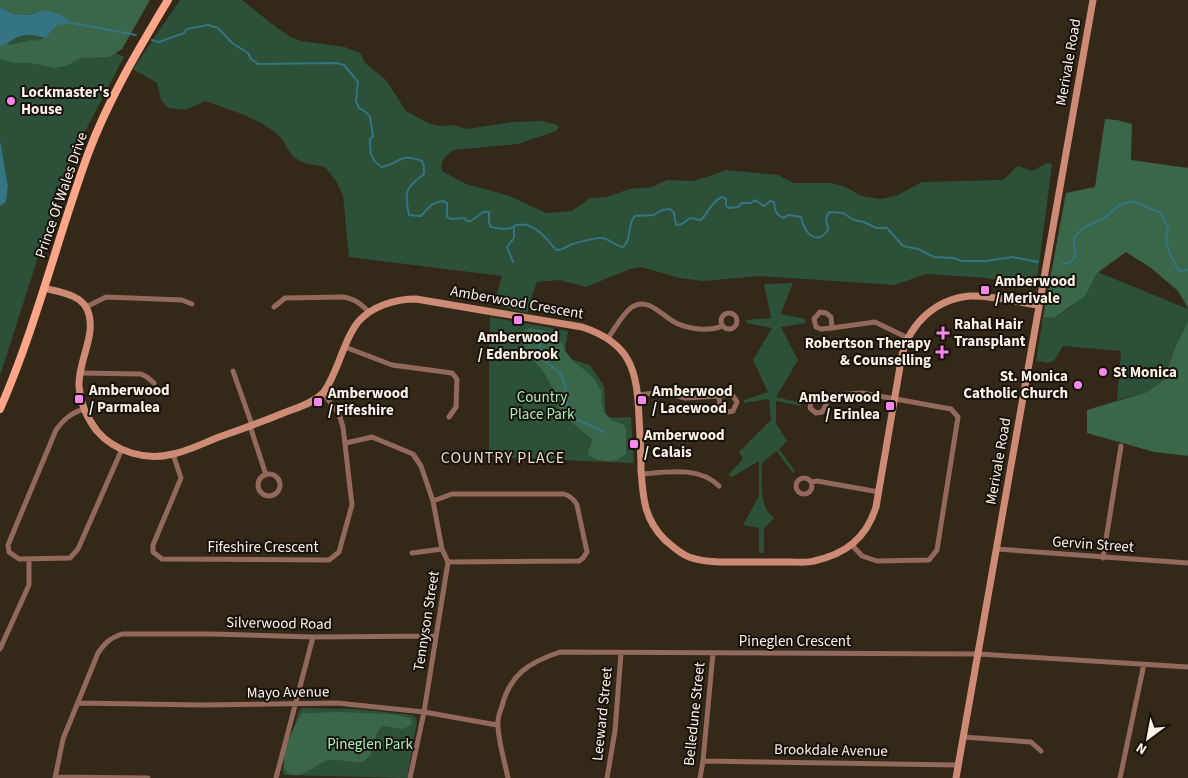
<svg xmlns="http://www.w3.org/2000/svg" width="1188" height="778" viewBox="0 0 1188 778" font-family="'Source Sans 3',sans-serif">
<rect width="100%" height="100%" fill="#342818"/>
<path fill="#2c5038" d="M 180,0 L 242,0 L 277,28 L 291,37 L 301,41 L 345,47 L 360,53 L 365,63 L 386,80 L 406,111 L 430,124 L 440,126 L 452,125 L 467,129 L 512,122 L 541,121 L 555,124 L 559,127 L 556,131 L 518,144 L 454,150 C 446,155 439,161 442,171 L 466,184 L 507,195 L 546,213 L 572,211 L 590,198 L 607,197 L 629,189 L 652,187 L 667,180 L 694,181 L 727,170 L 778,175 L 793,183 L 831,183 L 846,187 L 861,196 L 881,199 L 898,195 L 922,182 L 1002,180 C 1009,177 1011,170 1018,166 L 1032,171 L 1047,163 L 1052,164 L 1036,288 L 987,278 L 926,274 L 895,285 L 760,276 L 703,281 L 680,278 L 641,267 L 630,269 L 586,287 L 560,280 L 537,282 L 528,307 L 528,313 L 502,307 L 496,297 L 502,276 L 349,257 L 343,196 L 336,181 L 325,167 C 314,165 300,164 292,155 C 286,148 284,139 276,133 C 256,117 230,110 205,101 L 185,110 L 168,108 L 161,100 L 157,83 L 133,69 Z
M 20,14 C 49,16 97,44 124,57 L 80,141 L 61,185 L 0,376 L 0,206 L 6,202 L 8,186 L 0,140 L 0,46 L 4,46 L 22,31 Z
M 1095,271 L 1188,309 L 1188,321 L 1174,350 L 1164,380 L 1147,392 L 1117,400 L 1121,351 L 1063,346 L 1054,361 L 1048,363 L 1036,361 L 1043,317 L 1054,318 L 1071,307 Z
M 793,283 L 781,314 L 805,319 L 806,323 L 781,327 L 798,360 L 776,397 L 801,403 L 801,406 L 776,401 L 776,423 L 787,441 L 779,449 L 795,471 L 793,473 L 776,451 L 762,463 C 762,481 758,506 774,518 L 764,529 L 764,553 L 759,553 L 759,528 L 743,525 L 759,496 L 759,461 L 732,477 L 728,475 L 743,459 L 739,452 L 771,420 L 769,399 L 744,403 L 744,400 L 768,392 L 753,360 L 772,328 L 746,323 L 746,320 L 771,318 L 764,284 Z
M 490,317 L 568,331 L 564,357 L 590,365 L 604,386 L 606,418 L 631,417 L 634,463 L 489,457 L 489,346 Z
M 303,708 L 358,709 L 413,715 L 416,718 L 417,722 L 407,778 L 284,775 L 282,770 L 298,714 L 300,710 Z"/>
<path fill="#3a6649" d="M 0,0 L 150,0 L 122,49 L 109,57 L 81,58 L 66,66 L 55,68 L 31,63 L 14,63 L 0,59 L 0,42 L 10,45 L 32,40 L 37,41 L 44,38 L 57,25 L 31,15 L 13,14 L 0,7 Z
M 1105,119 L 1117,120 L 1132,124 L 1131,160 L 1188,168 L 1188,308 L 1178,291 L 1151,268 L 1126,252 L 1097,273 L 1085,296 L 1054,318 L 1043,317 L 1066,193 L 1095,187 Z
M 1188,321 L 1188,456 L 1154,452 L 1087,433 L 1087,410 L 1147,392 L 1164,380 L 1174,350 Z
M 529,328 L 547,331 L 554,335 L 563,344 L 564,349 L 572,360 L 593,377 L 602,392 L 601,400 L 604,412 L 613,421 L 623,424 L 626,428 L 626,454 C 615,464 601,463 588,455 C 588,449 592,445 592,439 L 559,412 L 556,394 L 545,374 L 529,355 L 521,341 L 520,333 Z
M 340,712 L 390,714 L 410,718 L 412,722 L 411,725 L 403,729 L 383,726 C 370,735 380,754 361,762 C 351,763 334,758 326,761 C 317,764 308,774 298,775 C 267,777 295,724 302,713 Z"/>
<path fill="#357583" d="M 0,7 L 13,14 L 31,15 L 44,10 L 61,15 L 72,23 L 57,25 L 45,38 C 33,34 25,33 14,39 C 8,42 6,46 0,46 Z
M 0,140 L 8,186 L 6,202 L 0,206 Z"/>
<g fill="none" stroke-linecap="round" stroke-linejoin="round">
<path stroke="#357583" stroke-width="2" d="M 72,23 L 136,35
M 152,40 L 159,42 L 184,33 L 187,29 L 197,27 L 208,25 L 218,28 L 232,43 L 248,53 L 251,59 L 258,64 L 336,63 L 344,65 L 358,82 L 356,101 L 359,108 L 366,112 L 370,117 L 373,136 L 370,139 C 370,152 370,160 382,167 C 401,164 398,152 422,161 L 424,167 L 424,174 C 405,188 404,192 409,215 L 421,216 C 429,207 431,203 443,201 L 447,203 L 447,217 L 451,219 L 464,218 L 467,221 L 471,221 L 483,212 L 489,212 L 489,222 L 491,227 C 497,228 505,230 511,228 C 513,227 515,225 518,225 C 533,221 548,240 556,250 C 565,250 563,248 570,245 C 574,243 598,237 602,238 C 610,239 615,246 623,247 C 633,239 626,225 635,216 L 654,215 L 662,210 L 670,209 L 674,213 L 676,225 L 682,224 L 690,218 L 701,220 C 709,212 711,202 722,197 L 726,199 L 726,206 L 729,208 L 738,207 L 742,203 L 751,203 L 755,200 L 764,206 L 770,201 L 774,202 C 775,211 776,215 784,218 L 788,215 L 801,217 C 804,232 816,247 828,230 L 826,218 L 829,212 L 843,213 L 854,220 L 864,222 L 876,228 L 887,228 L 903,246 L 918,249 L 934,257 L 954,258 L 962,261 L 986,261 L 1012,257 L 1038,262
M 513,262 L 507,247 L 514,238 L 514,227
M 1062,264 L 1070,263 L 1076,255 L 1074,247 L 1074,237 L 1083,228 L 1106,217 L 1119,205 L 1133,201 L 1161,213 L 1168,228 L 1166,240 L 1170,254 L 1179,271 L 1188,270
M 539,330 L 540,348 L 543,360 C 569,376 564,382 568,410 L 574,414 L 576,419 L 604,432"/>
<path stroke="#92695b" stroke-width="5" d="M 86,307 L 106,297 L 182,300 L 192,304
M 274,307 L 285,298 L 342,297 C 354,298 361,304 369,312
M 820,312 L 826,313 L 831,317 L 832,328 L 821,329 L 816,327 L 814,319 Z
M721 321a8 8 0 1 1 16 0a8 8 0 1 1-16 0Z
M 832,328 L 875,322 L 908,338
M 608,338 C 615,329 622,314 632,307 C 648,296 663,317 676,323 C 689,329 709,332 722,326
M 345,347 L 392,365 L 452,373 L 457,379 L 456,407 L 449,417
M 233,371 L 252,425
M 79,373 L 141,374 L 147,377 L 154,383
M 728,394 L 733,396 L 737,402 L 733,411 L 728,412 L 720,407 L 719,396 Z
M 638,395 L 663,392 L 685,398 L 719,396
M 815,396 L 825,396 L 826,405 L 822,412 L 816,413 L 810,408 L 811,400 Z
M 825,396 L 862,393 L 951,409 L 958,417 L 937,550 L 929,560 L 877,561 L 862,556 L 852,545
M 84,409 C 71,413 64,419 56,430 L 8,545 L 9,552 L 19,559 L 70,558 L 78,549 L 122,449
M 250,426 L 266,475
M 346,443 L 372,437 L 413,454 L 421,466 L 433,501 L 442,549 L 448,562 L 424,712 L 410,778
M 173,454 L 181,478 L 153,545 L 153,552 L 162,559 L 329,560 L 339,552 L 352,505 L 343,427 L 339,414 L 323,393
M 642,474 C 667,472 699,466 719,486
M258 485a11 11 0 1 1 22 0a11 11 0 1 1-22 0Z
M796 486a8 8 0 1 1 16 0a8 8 0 1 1-16 0Z
M 811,482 L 817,481 L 879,492
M 433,501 L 452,494 L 564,494 C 570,496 574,499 577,505 L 587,552 L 583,558 L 579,561 L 448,562
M 997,549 L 1188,563
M 412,553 L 442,549
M 1103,558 L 1121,446
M 0,649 L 29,585 L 29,559
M 78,703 L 202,705 L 337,703 L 424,712 L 497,725
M 963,737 L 1031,742 L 1041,751
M 703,761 L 958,765
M 55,777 L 148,778
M 55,778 L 63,739 L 98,653 C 105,643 110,638 122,634 L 211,634 L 313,637 L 436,636
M 276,778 L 313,637
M 508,778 C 505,763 498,740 498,725 C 497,719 500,712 502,706 C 510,674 530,662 560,652 L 979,654 L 1188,667
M 607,778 L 615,731 L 621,653
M 700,778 L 703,761 L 713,653
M 1120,778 L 1144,664"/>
<path stroke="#cd8b75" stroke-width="7" d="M 44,288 C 58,292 80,294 87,309 C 98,333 78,360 79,386 C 80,403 87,418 97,431 C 115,452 146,461 173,454 C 188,451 204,443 219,437 C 242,429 264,421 286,412 C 299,407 313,403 323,393 C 329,386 333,375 337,366 C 343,352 348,334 358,322 C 372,306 395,299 416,299 L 582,327 C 631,343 637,370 639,417 C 640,435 641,453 641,470 C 643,498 644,519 665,540 C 672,546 680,554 689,557 C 706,563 725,562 742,562 C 758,562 775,562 791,562 C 799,562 807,563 814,561 C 845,554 866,539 876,507 L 902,355 C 910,323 936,299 970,296 C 991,295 1017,302 1038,305
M 956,778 L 1093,0"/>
<path stroke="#fba689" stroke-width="8" d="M 0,409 C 36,327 57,239 88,154 C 108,100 138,50 168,0"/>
</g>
<g fill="#f688ed" stroke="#17120b" stroke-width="2">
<circle cx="11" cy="101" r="5"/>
<rect x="980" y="285" width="10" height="10" rx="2.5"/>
<rect x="513" y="315" width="10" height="10" rx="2.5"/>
<path d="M940.5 325.5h5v5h5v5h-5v5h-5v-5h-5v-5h5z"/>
<path d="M939.5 344.5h5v5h5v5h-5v5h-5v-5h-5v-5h5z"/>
<circle cx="1103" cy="372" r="5"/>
<circle cx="1078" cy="385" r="5"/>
<rect x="74" y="394" width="10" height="10" rx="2.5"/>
<rect x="637" y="395" width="10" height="10" rx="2.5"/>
<rect x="313" y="397" width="10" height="10" rx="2.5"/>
<rect x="885" y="401" width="10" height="10" rx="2.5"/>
<rect x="629" y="439" width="10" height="10" rx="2.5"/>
</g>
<g text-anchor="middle" stroke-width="4" stroke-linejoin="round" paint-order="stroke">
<g font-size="15" fill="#fbf3e8" stroke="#17120b">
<text transform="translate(1068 62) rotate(-80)" y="5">Merivale Road</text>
<text transform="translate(61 195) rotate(-71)" y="5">Prince Of Wales Drive</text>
<text transform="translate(517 302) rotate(10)" y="5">Amberwood Crescent</text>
<text transform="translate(998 461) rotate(-80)" y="5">Merivale Road</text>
<text transform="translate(1093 544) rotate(4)" y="5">Gervin Street</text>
<text x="263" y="552">Fifeshire Crescent</text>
<text transform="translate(426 621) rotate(-81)" y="5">Tennyson Street</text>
<text transform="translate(279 623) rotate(1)" y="5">Silverwood Road</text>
<text x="795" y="646">Pineglen Crescent</text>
<text transform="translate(288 692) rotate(-1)" y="5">Mayo Avenue</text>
<text transform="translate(602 714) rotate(-84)" y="5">Leeward Street</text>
<text transform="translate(694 714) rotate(-84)" y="5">Belledune Street</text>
<text transform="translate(831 750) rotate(1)" y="5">Brookdale Avenue</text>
</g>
<g font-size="15" font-weight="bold" fill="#fbf3e8" stroke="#17120b" text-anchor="start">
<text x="21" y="97">Lockmaster's<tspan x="21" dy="17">House</tspan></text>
<text x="995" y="286">Amberwood<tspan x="995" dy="17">/ Merivale</tspan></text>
<text x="954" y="329">Rahal Hair<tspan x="954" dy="17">Transplant</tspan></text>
<text x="518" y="342" text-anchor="middle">Amberwood<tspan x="518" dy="17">/ Edenbrook</tspan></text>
<text x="931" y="348" text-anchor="end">Robertson Therapy<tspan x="931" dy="17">&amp; Counselling</tspan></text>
<text x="1113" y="377">St Monica</text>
<text x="1068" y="381" text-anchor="end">St. Monica<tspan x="1068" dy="17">Catholic Church</tspan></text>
<text x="89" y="395">Amberwood<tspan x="89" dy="17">/ Parmalea</tspan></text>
<text x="652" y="396">Amberwood<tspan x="652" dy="17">/ Lacewood</tspan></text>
<text x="328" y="398">Amberwood<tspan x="328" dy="17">/ Fifeshire</tspan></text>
<text x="880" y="402" text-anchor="end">Amberwood<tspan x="880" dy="17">/ Erinlea</tspan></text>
<text x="644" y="440">Amberwood<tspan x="644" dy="17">/ Calais</tspan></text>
</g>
<g font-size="15" fill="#a8efbe" stroke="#17120b">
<text x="542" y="402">Country<tspan x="542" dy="17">Place Park</tspan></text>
<text x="370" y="749">Pineglen Park</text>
</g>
<g font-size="16" letter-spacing="1" fill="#ebdbc7" stroke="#17120b">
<text x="503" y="463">COUNTRY PLACE</text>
</g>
</g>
<g transform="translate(1148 738) rotate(212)" stroke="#17120b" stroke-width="4" paint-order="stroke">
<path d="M0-4L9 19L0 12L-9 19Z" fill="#fbf3e8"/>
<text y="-8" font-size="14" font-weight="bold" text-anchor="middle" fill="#fbf3e8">N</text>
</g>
</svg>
